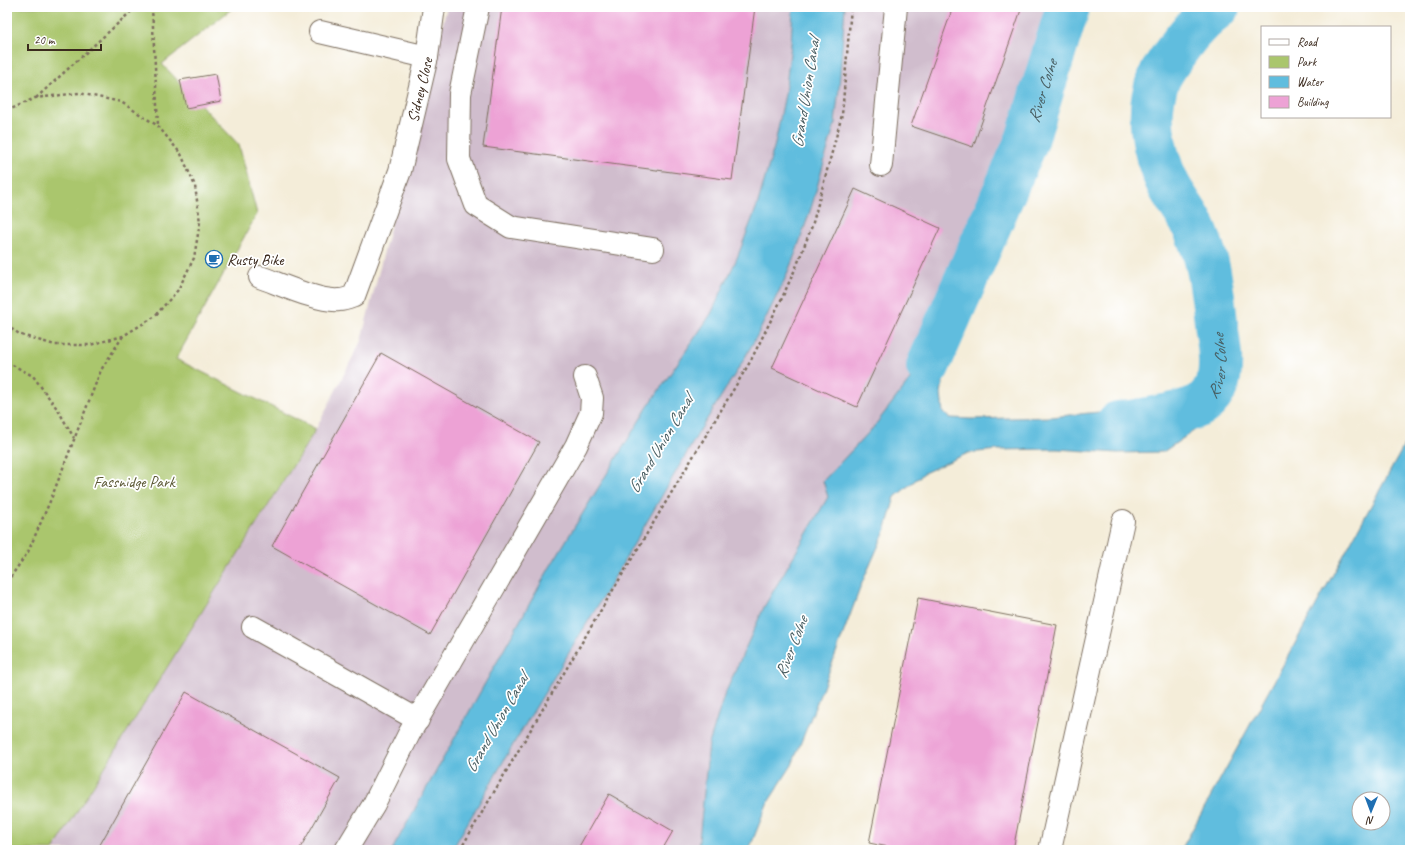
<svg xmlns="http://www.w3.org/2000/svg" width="1417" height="857" viewBox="0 0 1417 857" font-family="Caveat,sans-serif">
<rect width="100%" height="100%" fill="#fff"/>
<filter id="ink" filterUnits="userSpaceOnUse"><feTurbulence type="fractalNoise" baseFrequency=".025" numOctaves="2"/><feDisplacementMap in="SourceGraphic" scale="8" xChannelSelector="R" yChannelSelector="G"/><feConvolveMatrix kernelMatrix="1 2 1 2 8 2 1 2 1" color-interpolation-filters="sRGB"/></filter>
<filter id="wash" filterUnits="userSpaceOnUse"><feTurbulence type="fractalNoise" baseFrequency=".012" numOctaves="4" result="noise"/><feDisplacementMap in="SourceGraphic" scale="16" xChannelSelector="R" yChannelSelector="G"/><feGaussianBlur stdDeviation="0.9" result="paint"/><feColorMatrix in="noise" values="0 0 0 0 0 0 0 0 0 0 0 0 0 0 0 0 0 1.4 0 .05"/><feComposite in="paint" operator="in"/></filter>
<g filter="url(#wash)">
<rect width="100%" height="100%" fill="#f4edd9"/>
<path fill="#d0bdcd" d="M 447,7 L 1068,7 L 1027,140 L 943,306 L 912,377 L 872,429 L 828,497 L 764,607 L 724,696 L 709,744 L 698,850 L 53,850 L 316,429 L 361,341 Z"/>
<path fill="#aac66d" stroke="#727846" d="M 7,7 L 234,7 L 162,64 L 239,145 L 257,214 L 176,359 L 316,429 L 53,850 L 7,850 Z"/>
<path fill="#60bdde" stroke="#4e747e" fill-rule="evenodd" d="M 793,7 L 845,7 L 839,88 L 835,123 L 812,205 L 796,252 L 784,281 L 759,332 L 743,361 L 699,432 L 609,587 L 514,743 L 452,850 L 392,850 L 550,567 L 647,408 L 711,314 L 737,258 L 757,206 L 775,144 L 785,94 L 791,44 Z
M 943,306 L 966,318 L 947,360 L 941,393 L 943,413 L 951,418 L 971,419 L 1051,417 L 1147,407 L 1161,396 L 1195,430 L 1163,452 L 1118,453 L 1057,449 L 997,450 L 968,453 L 924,473 L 895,497 L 885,531 L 862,583 L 827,677 L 792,765 L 767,804 L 749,850 L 698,850 L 709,744 L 724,696 L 764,607 L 828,497 L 823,481 L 872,429 L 912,377 L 923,350 Z
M 1410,435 L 1410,850 L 1181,850 ZM 1359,799 L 1383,799 L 1383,823 L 1359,823 Z"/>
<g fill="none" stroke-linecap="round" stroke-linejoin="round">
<g stroke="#60bdde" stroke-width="44">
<path id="s1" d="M 928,366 L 1027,140 L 1068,7"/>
<path id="s2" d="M 1118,423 C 1135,422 1189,413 1202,404 C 1209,399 1215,390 1218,382 C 1223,362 1218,341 1216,322 C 1213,298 1211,273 1203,250 C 1200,242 1197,233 1193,225 C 1186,211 1175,198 1168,184 C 1153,152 1145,111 1159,78 C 1165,66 1174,54 1182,43 C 1192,30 1205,16 1218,7"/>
</g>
</g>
<g id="blocks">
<path fill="#eda2d5" d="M 502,7 L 755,7 L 732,180 L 483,147 Z
M 953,7 L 1022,7 L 973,147 L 911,126 Z
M 216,74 L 221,101 L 186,108 L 180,80 Z
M 855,189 L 940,228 L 857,407 L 772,368 Z
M 381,353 L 539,442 L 430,635 L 272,546 Z
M 918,598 L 1057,625 L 1013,850 L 903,850 L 869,843 Z
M 186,692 L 340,778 L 299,850 L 97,850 Z
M 609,794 L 673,831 L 662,850 L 577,850 Z"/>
</g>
</g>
<g filter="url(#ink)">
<use href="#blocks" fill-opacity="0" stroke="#7c6e5f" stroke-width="1"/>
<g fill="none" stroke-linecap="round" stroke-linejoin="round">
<defs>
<g id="minor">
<path d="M 478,7 L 460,94 L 459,159 L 476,205 L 511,227 L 653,249"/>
<path d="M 320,32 L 427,57"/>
<path d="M 881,165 L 896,7"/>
<path id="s3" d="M 260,277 C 280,284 319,302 339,300 C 345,300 349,298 354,296 L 400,171 L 427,57 L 434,7"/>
<path d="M 253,627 L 418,720"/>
<path d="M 346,850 L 374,804 L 409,734 L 576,446 L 591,413 L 592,398 L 585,377"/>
<path d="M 1050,850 L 1123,521"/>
</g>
</defs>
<use href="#minor" stroke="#7c6e5f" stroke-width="24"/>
<path stroke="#7c6e5f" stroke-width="2.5" stroke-dasharray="3 3" stroke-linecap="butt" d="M 152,7 L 158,125
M 7,30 L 11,7
M 36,98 L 136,7
M 7,111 L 35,98 L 79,93 L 121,102 L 158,126 L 181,154 L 195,186 L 200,222 L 194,258 L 178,290 L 154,317 L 123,336 L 90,345 L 55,345 L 21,335 L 7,326
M 7,362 L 33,376 L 58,410 L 74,438
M 7,582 L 28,552 L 51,499 L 101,370 L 123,336
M 460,850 L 598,615 L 750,362 L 782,298 L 797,265 L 812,226 L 842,115 L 851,7"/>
<use href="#minor" stroke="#fff" stroke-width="22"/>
</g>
</g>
<defs>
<symbol id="cafe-ring" viewBox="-11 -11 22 22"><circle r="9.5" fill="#fff" stroke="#1f6fb2" stroke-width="1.5"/><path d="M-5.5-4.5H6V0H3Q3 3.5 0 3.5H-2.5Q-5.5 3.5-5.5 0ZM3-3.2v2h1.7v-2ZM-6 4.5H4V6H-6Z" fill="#1f6fb2"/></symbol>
</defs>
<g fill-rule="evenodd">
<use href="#cafe-ring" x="204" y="249" width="20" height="20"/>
</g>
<g text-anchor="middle" stroke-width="3.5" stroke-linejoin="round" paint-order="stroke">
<g font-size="16" fill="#3b2a1e" stroke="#fff">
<text dy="6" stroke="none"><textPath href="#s3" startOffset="315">Sidney Close</textPath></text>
</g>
<g font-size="16" fill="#3b2a1e" stroke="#fff" text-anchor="start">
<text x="227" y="265">Rusty Bike</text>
</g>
<g font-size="16" fill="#5c5936" stroke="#fff">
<text x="134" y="487">Fassnidge Park</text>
</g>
<g font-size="17" font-style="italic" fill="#485d61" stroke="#fff">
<text dy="6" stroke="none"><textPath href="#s1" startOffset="298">River Colne</textPath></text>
<text transform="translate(805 93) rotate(-81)" y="6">Grand Union Canal</text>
<text dy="6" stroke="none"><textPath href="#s2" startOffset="130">River Colne</textPath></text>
<text transform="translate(660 444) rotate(-59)" y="6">Grand Union Canal</text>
<text transform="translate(791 647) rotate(-69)" y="6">River Colne</text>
<text transform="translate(496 723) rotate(-60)" y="6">Grand Union Canal</text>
</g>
</g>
<rect width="1417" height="857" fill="none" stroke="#fff" stroke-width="24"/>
<rect x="1261" y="26" width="130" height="92" fill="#ffffff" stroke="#b1aaa5"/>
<rect x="1269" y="39" width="20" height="6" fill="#ffffff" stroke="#b1aaa5"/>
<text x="1297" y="46" font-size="12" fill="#3b2a1e">Road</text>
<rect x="1269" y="56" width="20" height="12" fill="#aac66d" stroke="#b1aaa5"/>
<text x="1297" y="66" font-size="12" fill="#3b2a1e">Park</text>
<rect x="1269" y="76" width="20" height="12" fill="#60bdde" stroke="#b1aaa5"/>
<text x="1297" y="86" font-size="12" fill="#3b2a1e">Water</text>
<rect x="1269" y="96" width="20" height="12" fill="#eda2d5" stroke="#b1aaa5"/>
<text x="1297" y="106" font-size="12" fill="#3b2a1e">Building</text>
<g transform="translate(1371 811) rotate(181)"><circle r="19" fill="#ffffff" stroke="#b1aaa5"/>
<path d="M0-3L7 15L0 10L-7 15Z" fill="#1f6fb2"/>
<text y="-6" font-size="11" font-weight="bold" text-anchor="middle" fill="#3b2a1e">N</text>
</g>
<path d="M28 44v6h73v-6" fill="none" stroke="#3b2a1e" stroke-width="2"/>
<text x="34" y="44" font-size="12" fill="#3b2a1e" stroke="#ffffff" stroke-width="3" paint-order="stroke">20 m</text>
</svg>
